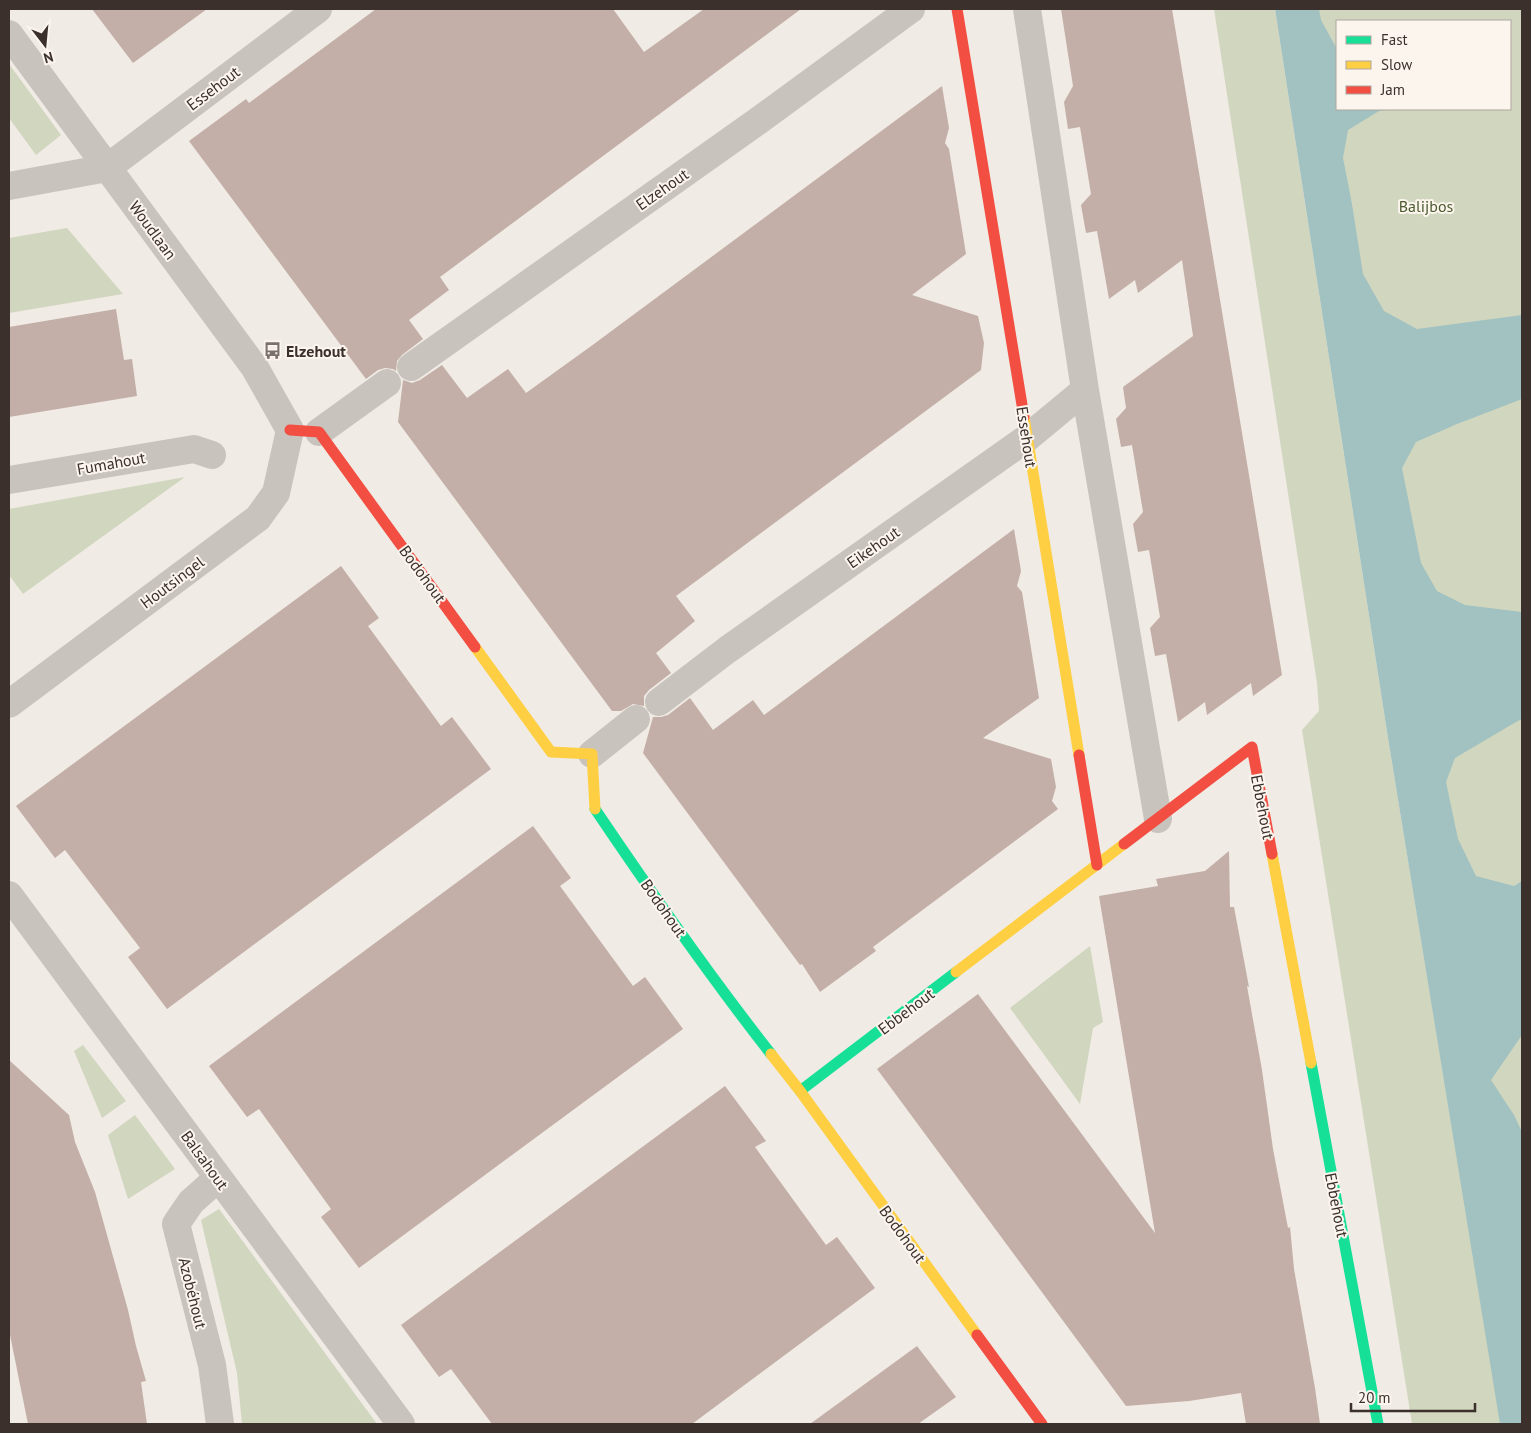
<svg xmlns="http://www.w3.org/2000/svg" width="1531" height="1433" viewBox="0 0 1531 1433" font-family="'PT Sans',sans-serif">
<rect width="100%" height="100%" fill="#f0ebe5"/>
<path fill="#d1d6bf" fill-rule="evenodd" d="M 1214,9 L 1275,9 L 1388,738 L 1454,1140 L 1295,9 L 1522,9 L 1522,1424 L 1412,1424 L 1302,730 L 1319,711 L 1317,683 ZM 1337,21 L 1510,21 L 1510,109 L 1337,109 Z
M 9,64 L 61,135 L 36,155 L 9,118 Z
M 67,228 L 123,294 L 9,313 L 9,238 Z
M 185,477 L 23,594 L 9,575 L 9,509 Z
M 1090,946 L 1103,1022 L 1093,1028 L 1080,1104 L 1010,1008 Z
M 83,1045 L 126,1101 L 102,1118 L 74,1051 Z
M 135,1115 L 175,1169 L 128,1199 L 108,1135 Z
M 219,1209 L 377,1424 L 242,1424 L 237,1373 L 201,1220 Z"/>
<path fill="#a1c2c1" d="M 1275,9 L 1319,9 L 1321,20 L 1337,49 L 1337,109 L 1393,109 L 1379,111 L 1348,130 L 1343,158 L 1352,204 L 1363,274 L 1384,311 L 1417,329 L 1522,315 L 1522,399 L 1457,424 L 1416,442 L 1402,468 L 1421,563 L 1437,591 L 1465,605 L 1522,612 L 1522,719 L 1516,722 L 1455,758 L 1446,782 L 1458,839 L 1476,876 L 1514,886 L 1522,881 L 1522,1035 L 1491,1080 L 1514,1115 L 1522,1132 L 1522,1424 L 1500,1424 L 1388,738 Z"/>
<path fill="#c3afa7" d="M 92,9 L 207,9 L 133,63 Z
M 376,9 L 613,9 L 644,52 L 704,9 L 801,9 L 440,277 L 449,290 L 409,320 L 423,339 L 402,355 L 397,361 L 396,371 L 393,369 L 385,368 L 378,370 L 366,379 L 189,141 L 246,99 L 249,103 Z
M 1061,9 L 1172,9 L 1282,675 L 1253,696 L 1251,683 L 1207,715 L 1205,702 L 1178,722 L 1166,654 L 1155,656 L 1150,628 L 1160,617 L 1149,550 L 1138,552 L 1133,524 L 1143,512 L 1132,445 L 1121,447 L 1116,419 L 1126,408 L 1123,387 L 1193,336 L 1182,260 L 1138,293 L 1135,280 L 1109,299 L 1097,231 L 1086,233 L 1081,205 L 1091,194 L 1080,127 L 1068,129 L 1064,102 L 1073,86 Z
M 942,86 L 949,128 L 945,143 L 949,149 L 966,254 L 912,295 L 978,316 L 984,343 L 981,370 L 676,596 L 695,621 L 656,653 L 671,673 L 649,690 L 644,696 L 644,706 L 633,704 L 621,711 L 612,711 L 398,422 L 403,380 L 412,383 L 420,380 L 442,365 L 467,398 L 508,369 L 526,393 L 594,344 Z
M 116,309 L 124,360 L 132,359 L 137,396 L 9,417 L 9,327 Z
M 1014,529 L 1021,571 L 1017,586 L 1022,592 L 1039,698 L 983,738 L 1051,759 L 1056,787 L 1052,801 L 1058,809 L 873,947 L 876,951 L 820,992 L 802,964 L 800,965 L 760,911 L 643,753 L 653,717 L 661,717 L 668,715 L 690,698 L 713,730 L 753,700 L 764,715 Z
M 341,566 L 379,618 L 368,626 L 441,726 L 452,717 L 491,769 L 167,1009 L 128,957 L 140,948 L 65,850 L 55,858 L 16,806 Z
M 533,826 L 571,878 L 560,886 L 633,986 L 645,977 L 683,1029 L 359,1268 L 321,1217 L 331,1209 L 259,1109 L 247,1117 L 209,1066 Z
M 1229,851 L 1230,907 L 1234,907 L 1249,987 L 1247,986 L 1262,1070 L 1273,1149 L 1288,1228 L 1290,1227 L 1294,1269 L 1315,1388 L 1320,1424 L 1246,1424 L 1241,1393 L 1189,1401 L 1126,1406 L 877,1069 L 978,994 L 1155,1233 L 1099,896 L 1158,886 L 1156,879 L 1205,871 Z
M 9,1060 L 69,1115 L 75,1142 L 95,1192 L 128,1310 L 136,1346 L 146,1381 L 141,1382 L 147,1424 L 28,1424 L 9,1330 Z
M 725,1086 L 766,1141 L 755,1147 L 826,1245 L 837,1237 L 875,1288 L 692,1424 L 492,1424 L 451,1369 L 439,1377 L 401,1325 Z
M 917,1346 L 956,1397 L 918,1424 L 810,1424 Z"/>
<g fill="none" stroke-linecap="round" stroke-linejoin="round">
<path stroke="#c9c3be" stroke-width="28" d="M 1027,9 L 1085,390 L 1158,819
M 9,34 L 255,368 L 290,430 L 276,493 L 258,518 L 9,704
M 9,186 L 107,168 L 318,9
M 411,367 L 758,121 L 911,9
M 319,432 L 387,383
M 9,480 L 194,449 L 212,455
M 659,702 L 727,650 L 1027,438 L 1085,390
M 592,754 L 636,719
M 9,895 L 401,1424
M 218,1178 L 191,1202 L 176,1224 L 212,1365 L 220,1424"/>
<path stroke="#16e098" stroke-width="11" d="M 595,809 C 651,892 709,975 771,1054
M 1311,1063 L 1378,1424
M 800,1091 L 956,972"/>
<path stroke="#ffcf43" stroke-width="11" d="M 1024,417 L 1079,755
M 475,647 L 551,752 L 592,754 L 595,809
M 1272,854 L 1311,1063
M 956,972 L 1124,844
M 771,1054 L 800,1091 L 977,1335"/>
<path stroke="#f24e42" stroke-width="11" d="M 957,9 L 1024,417
M 290,430 L 319,432 L 475,647
M 1079,755 L 1097,865
M 1124,844 L 1252,747 L 1272,854
M 977,1335 L 1042,1424"/>
</g>
<defs>
<symbol id="bus-bare" viewBox="-9 -9 18 18"><path d="M-5-6H5V4H4V6H2V4H-2V6H-4V4H-5ZM-3.5-4V0h7V-4ZM-3.5 1.2v1.5H-2V1.2ZM2 1.2v1.5H3.5V1.2Z" fill="#7a716c" stroke="#fbf5ee" stroke-width="2.5" paint-order="stroke"/></symbol>
</defs>
<g fill-rule="evenodd">
<use href="#bus-bare" x="260" y="338" width="25" height="25"/>
</g>
<g text-anchor="middle" stroke-width="4" stroke-linejoin="round" paint-order="stroke">
<g font-size="16" fill="#3b302b" stroke="#fbf5ee">
<text transform="translate(213 88) rotate(-37)" y="6">Essehout</text>
<text transform="translate(662 189) rotate(-35)" y="6">Elzehout</text>
<text transform="translate(153 230) rotate(54)" y="6">Woudlaan</text>
<text transform="translate(1027 437) rotate(81)" y="6">Essehout</text>
<text transform="translate(111 463) rotate(-10)" y="6">Fumahout</text>
<text transform="translate(873 547) rotate(-35)" y="6">Eikehout</text>
<text transform="translate(423 574) rotate(54)" y="6">Bodohout</text>
<text transform="translate(172 582) rotate(-37)" y="6">Houtsingel</text>
<text transform="translate(1263 807) rotate(79)" y="6">Ebbehout</text>
<text transform="translate(664 908) rotate(55)" y="6">Bodohout</text>
<text transform="translate(906 1011) rotate(-37)" y="6">Ebbehout</text>
<text transform="translate(205 1160) rotate(54)" y="6">Balsahout</text>
<text transform="translate(1337 1205) rotate(79)" y="6">Ebbehout</text>
<text transform="translate(903 1234) rotate(54)" y="6">Bodohout</text>
<text transform="translate(193 1293) rotate(76)" y="6">Azobéhout</text>
</g>
<g font-size="16" fill="#4a5a2e" stroke="#fbf5ee">
<text x="1426" y="212">Balijbos</text>
</g>
<g font-size="16" font-weight="bold" fill="#3b302b" stroke="#fbf5ee" text-anchor="start">
<text x="286" y="357">Elzehout</text>
</g>
</g>
<rect width="1531" height="1433" fill="none" stroke="#3b302b" stroke-width="20"/>
<rect x="1336" y="20" width="175" height="90" fill="#fbf5ee" stroke="#aea6a0"/>
<rect x="1346" y="36" width="25" height="8" fill="#16e098" stroke="#aea6a0"/>
<text x="1381" y="45" font-size="15" fill="#3b302b">Fast</text>
<rect x="1346" y="61" width="25" height="8" fill="#ffcf43" stroke="#aea6a0"/>
<text x="1381" y="70" font-size="15" fill="#3b302b">Slow</text>
<rect x="1346" y="86" width="25" height="8" fill="#f24e42" stroke="#aea6a0"/>
<text x="1381" y="95" font-size="15" fill="#3b302b">Jam</text>
<g transform="translate(45 45) rotate(164)" stroke="#fbf5ee" stroke-width="4" paint-order="stroke">
<path d="M0-4L9 19L0 12L-9 19Z" fill="#3b302b"/>
<text y="-8" font-size="14" font-weight="bold" text-anchor="middle" fill="#3b302b">N</text>
</g>
<path d="M1351 1403v8h124v-8" fill="none" stroke="#3b302b" stroke-width="2.5"/>
<text x="1358" y="1403" font-size="15" fill="#3b302b" stroke="#fbf5ee" stroke-width="4" paint-order="stroke">20 m</text>
</svg>
